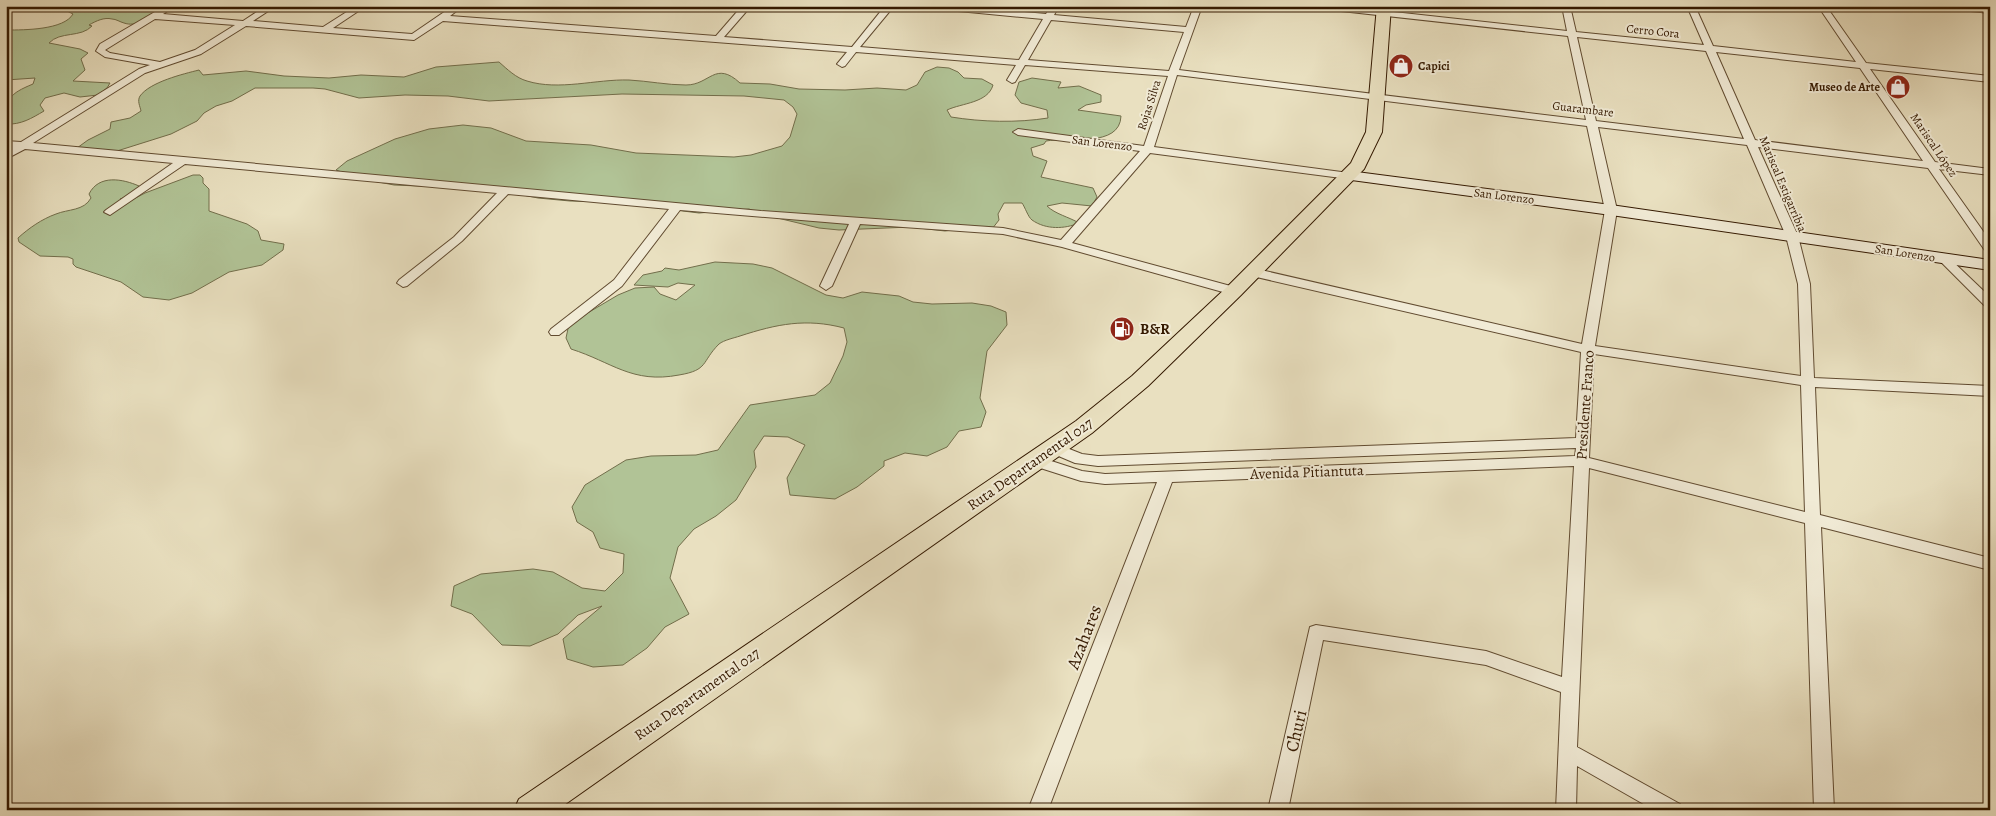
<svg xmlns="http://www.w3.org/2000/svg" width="1996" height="816" viewBox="0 0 1996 816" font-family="Alegreya,serif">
<rect width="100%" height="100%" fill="#e9e0c0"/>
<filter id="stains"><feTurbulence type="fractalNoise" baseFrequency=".004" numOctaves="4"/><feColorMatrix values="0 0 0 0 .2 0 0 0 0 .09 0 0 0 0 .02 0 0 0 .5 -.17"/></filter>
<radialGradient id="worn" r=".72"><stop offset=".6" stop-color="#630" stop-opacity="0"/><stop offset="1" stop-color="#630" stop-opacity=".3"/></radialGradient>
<path fill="#b1c396" stroke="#726e4b" d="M 30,6 L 121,6 L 114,10 C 128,12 141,7 155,10 C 151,20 135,27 124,23 C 120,22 116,19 112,19 C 104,17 96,21 89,25 L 92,26 C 81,38 60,31 49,43 L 80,49 L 88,53 L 81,59 L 85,70 L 73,81 L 110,83 L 107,88 L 98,95 L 80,97 L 64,93 L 45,98 L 40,105 L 44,111 C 32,118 21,125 6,124 C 6,98 9,94 33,84 L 35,78 L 6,80 L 6,28 L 7,30 C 24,30 64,30 73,14 L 67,11 Z
M 499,62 C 507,69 516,78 527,81 C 559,91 596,79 629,80 C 648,81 667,85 686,85 C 710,85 715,60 740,83 L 770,84 L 799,89 L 845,90 L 877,88 L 906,90 L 917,85 L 925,72 L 937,67 L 949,68 L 958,72 L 964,78 L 982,79 L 993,85 C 988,103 962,103 947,110 L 951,117 C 982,122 1017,123 1048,118 L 1047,110 L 1021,103 L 1015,95 L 1019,82 L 1032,78 L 1061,82 L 1058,88 L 1079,86 L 1101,95 L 1101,102 L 1086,105 L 1078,110 L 1121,116 C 1120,148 1068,137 1046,141 L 1044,144 L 1031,148 L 1033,156 L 1047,161 L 1041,177 L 1093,188 L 1097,197 L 1092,206 L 1062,203 L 1047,206 C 1055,214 1069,217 1079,223 C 1065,229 1046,230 1032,220 C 1028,217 1025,207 1022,203 L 1004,203 L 998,214 L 999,220 L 992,229 L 975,227 L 945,231 L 910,227 L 839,230 L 819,228 L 761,214 L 749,209 L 699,213 L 683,211 L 654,203 L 570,201 L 538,198 L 493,189 L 394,185 L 363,179 L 336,170 L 347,161 L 395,139 L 429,129 L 463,125 L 491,128 L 526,141 L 591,145 L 636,153 L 734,157 L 751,155 L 782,146 L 790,137 L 797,114 L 793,107 L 784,100 L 744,96 L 622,94 L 489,101 L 448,96 L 405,95 L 359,98 L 325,89 L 313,88 L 255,88 L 232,101 L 216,106 L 204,113 L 197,121 L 171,134 L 117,151 L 77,148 L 88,140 L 110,129 L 111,122 L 130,118 L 141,111 C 140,106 137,101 140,96 C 150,82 183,74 199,70 L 203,75 L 246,71 L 284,76 L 329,78 L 361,75 L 404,77 L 436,67 Z
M 193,175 L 200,175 L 203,178 L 203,183 L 209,189 L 209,211 L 247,224 L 258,231 L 261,240 L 284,244 L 283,250 L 262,265 L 229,272 L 192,293 L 169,300 L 143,297 L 121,282 L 76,267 L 73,264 L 73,259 L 68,257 L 40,256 L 19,242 L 18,238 C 29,228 42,219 56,214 C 68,209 84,211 91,198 L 89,194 C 99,174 123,179 139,186 L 129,196 L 120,199 L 128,202 L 145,193 Z
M 715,262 L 753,264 L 772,268 L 826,295 L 843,298 L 862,292 L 899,296 L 913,302 L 932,304 L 972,303 L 991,306 L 1006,312 L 1007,325 L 987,351 L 980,398 L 986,412 L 981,427 L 959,431 L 947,447 L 927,456 L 905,453 L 884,461 L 884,466 L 857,487 L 835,499 L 790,495 L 787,478 L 805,445 L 788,437 L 764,436 L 754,451 L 756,467 L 736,500 L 716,516 L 694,529 L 678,547 L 670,578 L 689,614 L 665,627 L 647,648 L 623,665 L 593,667 L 567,659 L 563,639 L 602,606 L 578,615 L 558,634 L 530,646 L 502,645 L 472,614 L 451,606 L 454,586 L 481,574 L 533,569 L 553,572 L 582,588 L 605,591 L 623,573 L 624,554 L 600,548 L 593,532 L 577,522 L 572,507 L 585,485 L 626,460 L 651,456 L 696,455 L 718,450 L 750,405 L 815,395 L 830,383 L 843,356 L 847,342 L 844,328 C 806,318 777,324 740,336 C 734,338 724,340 719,344 C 701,362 709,370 679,375 C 632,384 612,362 571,349 L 566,338 L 569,324 L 618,295 L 635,288 L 654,287 L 660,294 L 676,300 L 695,285 L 678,283 L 668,287 L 634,285 L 643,275 L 662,271 L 665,268 L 679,270 Z"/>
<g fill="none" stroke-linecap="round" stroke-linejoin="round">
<defs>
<path id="street" d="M 165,6 L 175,6 L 163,14 L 243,21 L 266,6 L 276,6 L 253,21 L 323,27 L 356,6 L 366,6 L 333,28 L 412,34 L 453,6 L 463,6 L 450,16 L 716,36 L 742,6 L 751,6 L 724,37 L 852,47 L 885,6 L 894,6 L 860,47 L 1019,60 L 1043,19 L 927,8 L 923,6 L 957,6 L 1046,14 L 1051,6 L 1059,6 L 1054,15 L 1186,27 L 1194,6 L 1202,6 L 1179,70 L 1586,120 L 1568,36 L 1314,8 L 1310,6 L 1339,6 L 1567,31 L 1562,6 L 1570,6 L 1576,32 L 1704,45 L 1687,6 L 1695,6 L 1713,46 L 1856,62 L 1818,6 L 1826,6 L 1866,63 L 1990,76 L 1990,82 L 1870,69 L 1935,162 L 1990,169 L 1990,175 L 1939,169 L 1990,241 L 1990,253 L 1986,252 L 1928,168 L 1758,147 L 1798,236 L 1810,284 L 1814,378 L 1990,386 L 1990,396 L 1815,387 L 1820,515 L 1990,558 L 1990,570 L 1821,527 L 1834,810 L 1814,810 L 1805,523 L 1589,468 L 1577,747 L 1680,804 L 1683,810 L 1654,810 L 1577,766 L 1576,810 L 1556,810 L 1561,692 L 1486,665 L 1323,640 L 1288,810 L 1268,810 L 1310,627 L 1316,625 L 1486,651 L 1562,677 L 1574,466 L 1172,482 L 1048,810 L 1028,810 L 1157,482 L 1105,484 L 1081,481 L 1031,465 L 1029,461 L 1031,457 L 1036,456 L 1082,471 L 1105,474 L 1575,456 L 1576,448 L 1098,466 L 1075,463 L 1049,452 L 1047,448 L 1049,444 L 1054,443 L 1082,454 L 1098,456 L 1576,438 L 1581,352 L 1252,276 L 1246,272 L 1252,268 L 1582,344 L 1605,210 L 1587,126 L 1177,75 L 1154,147 L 1349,173 L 1354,176 L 1349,179 L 1150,153 L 1072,243 L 1238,288 L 1240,291 L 1238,294 L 1230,294 L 1062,247 L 1003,234 L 860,224 L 832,286 L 826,290 L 820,286 L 849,224 L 680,210 L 622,286 L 559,335 L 551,335 L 549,332 L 551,329 L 614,280 L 669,209 L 508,194 L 462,241 L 407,286 L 403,287 L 397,283 L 399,280 L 454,237 L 497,193 L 185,164 L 110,215 L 104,212 L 106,210 L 173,163 L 25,149 L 6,159 L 6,151 L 12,148 L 6,147 L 6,141 L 21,142 L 139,69 L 150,65 L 105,57 L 96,51 L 100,44 ZM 155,19 L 235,25 L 195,50 L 160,62 L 110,53 L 105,50 ZM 1051,20 L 1184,32 L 1169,71 L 1028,60 ZM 443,21 L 847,52 L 837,64 L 842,67 L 845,66 L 856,52 L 1016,65 L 1007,80 L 1012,83 L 1015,82 L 1025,65 L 1168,76 L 1144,146 L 1018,129 L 1013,132 L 1018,135 L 1140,151 L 1061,240 L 1003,228 L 761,211 L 33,143 L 145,73 L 201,54 L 246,26 L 414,40 ZM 1577,37 L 1706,51 L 1744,139 L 1596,121 ZM 1716,52 L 1860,68 L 1923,161 L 1755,140 ZM 1598,127 L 1747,145 L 1786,236 L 1798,284 L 1801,376 L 1595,346 L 1617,210 ZM 1594,354 L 1801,385 L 1805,512 L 1589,458 Z
M 1938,6 L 1990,8 L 1990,13 L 1942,8 Z
M 1943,254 L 1947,256 L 1990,297 L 1990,308 L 1986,307 L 1937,258 Z"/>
<path id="secondary" d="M 1349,171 L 1611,205 L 1990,260 L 1990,270 L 1611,215 L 1344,179 L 1341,176 L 1344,173 Z"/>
<path id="primary" d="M 1377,6 L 1391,6 L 1382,132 L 1364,169 L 1241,295 L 1148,386 L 1092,433 L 557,810 L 514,810 L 519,799 L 1076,421 L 1132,376 L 1227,287 L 1351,163 L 1366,132 Z"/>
</defs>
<use href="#street" stroke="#614b30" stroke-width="2"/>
<use href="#secondary" stroke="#341900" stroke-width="2"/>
<use href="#primary" stroke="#341900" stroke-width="2"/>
<use href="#street" fill="#f1ebd6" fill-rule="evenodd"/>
<use href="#secondary" fill="#f1ebd6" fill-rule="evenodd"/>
<use href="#primary" fill="#e9e0c0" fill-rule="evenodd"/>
</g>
<defs>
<symbol id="shop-disc" viewBox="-11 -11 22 22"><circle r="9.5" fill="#8f2418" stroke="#f1ebd6"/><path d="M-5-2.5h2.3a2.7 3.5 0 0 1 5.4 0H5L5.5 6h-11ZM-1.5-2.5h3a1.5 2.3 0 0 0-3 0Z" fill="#fff"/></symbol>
<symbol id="fuel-disc" viewBox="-11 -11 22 22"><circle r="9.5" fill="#8f2418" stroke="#f1ebd6"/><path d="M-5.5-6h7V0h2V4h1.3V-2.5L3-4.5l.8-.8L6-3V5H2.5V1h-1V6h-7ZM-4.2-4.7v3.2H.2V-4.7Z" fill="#fff"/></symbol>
</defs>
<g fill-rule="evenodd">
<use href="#shop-disc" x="1387" y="52" width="28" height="28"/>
<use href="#shop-disc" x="1884" y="73" width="28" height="28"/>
<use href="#fuel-disc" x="1108" y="315" width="28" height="28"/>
</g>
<g text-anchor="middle" stroke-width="4" stroke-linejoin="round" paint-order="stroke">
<g font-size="12" fill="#341900" stroke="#f1ebd6">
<text transform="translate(1653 31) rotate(6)" y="4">Cerro Cora</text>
<text transform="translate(1149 105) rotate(-72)" y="4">Rojas Silva</text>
<text transform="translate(1583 109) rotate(7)" y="4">Guarambare</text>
<text transform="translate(1102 143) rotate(7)" y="4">San Lorenzo</text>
<text transform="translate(1934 145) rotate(56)" y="4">Mariscal López</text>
<text transform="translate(1783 184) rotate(67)" y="4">Mariscal Estigarribia</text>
<text transform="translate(1504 196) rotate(7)" y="4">San Lorenzo</text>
<text transform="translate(1905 253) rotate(9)" y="4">San Lorenzo</text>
</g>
<g font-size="12" font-weight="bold" fill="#341900" stroke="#f1ebd6" text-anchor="start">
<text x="1418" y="70">Capici</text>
<text x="1880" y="91" text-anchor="end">Museo de Arte</text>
</g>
<g font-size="15" font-weight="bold" fill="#341900" stroke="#f1ebd6" text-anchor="start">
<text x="1140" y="334">B&amp;R</text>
</g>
<g font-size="15" fill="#341900" stroke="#f1ebd6">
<text transform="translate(1585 405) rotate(-86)" y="5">Presidente Franco</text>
<text transform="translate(1030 464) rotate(-35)" y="5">Ruta Departamental 027</text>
<text transform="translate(1307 472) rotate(-2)" y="5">Avenida Pitiantuta</text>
<text transform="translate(697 694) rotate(-35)" y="5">Ruta Departamental 027</text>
</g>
<g font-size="18" fill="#341900" stroke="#f1ebd6">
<text transform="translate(1084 637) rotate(-69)" y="6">Azahares</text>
<text transform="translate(1296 731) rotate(-77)" y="6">Churi</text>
</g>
</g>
<rect width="1996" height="816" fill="none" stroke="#e9e0c0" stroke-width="25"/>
<rect x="8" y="8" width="1981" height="801" fill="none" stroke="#341900" stroke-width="2.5"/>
<rect x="12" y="12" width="1971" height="791" fill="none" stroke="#341900"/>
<rect width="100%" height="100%" filter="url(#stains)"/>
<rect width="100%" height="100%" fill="url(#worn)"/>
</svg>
